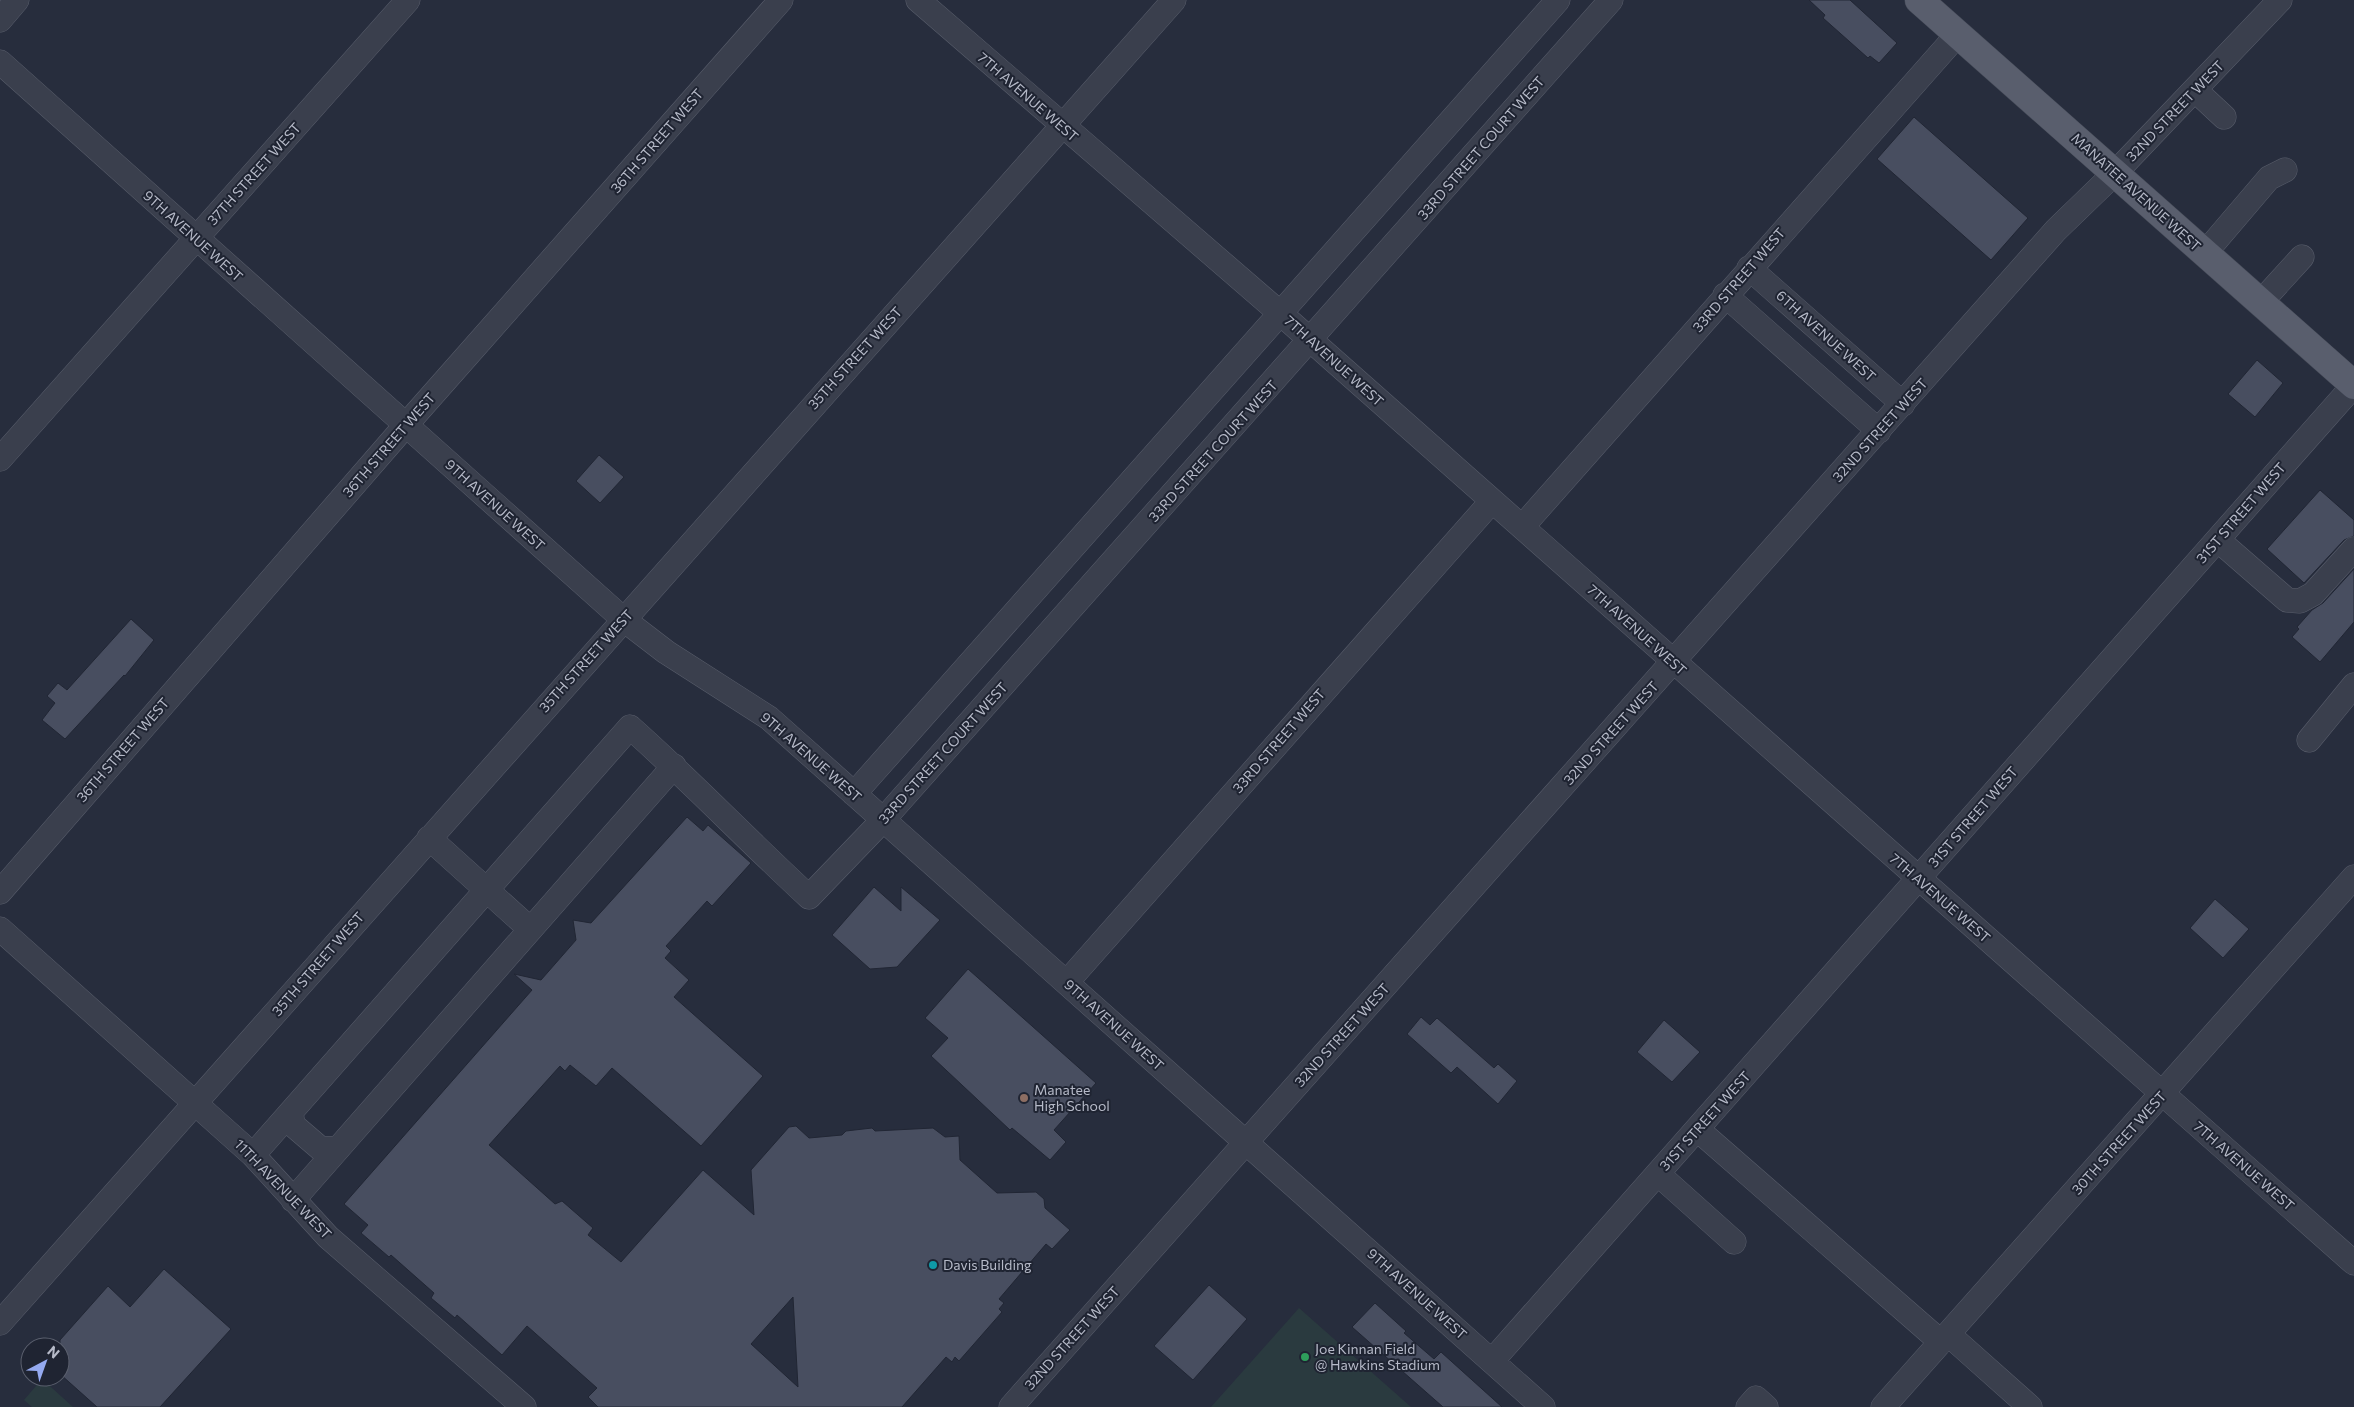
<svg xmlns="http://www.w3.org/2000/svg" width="2354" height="1407" viewBox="0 0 2354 1407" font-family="Commissioner,sans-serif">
<rect width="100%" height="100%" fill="#272d3d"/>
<path fill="#2a3a3f" d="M 1299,1308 L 1411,1407 L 1211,1407 Z
M 42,1379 L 73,1407 L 32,1407 L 24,1400 Z"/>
<path fill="#484e60" stroke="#212634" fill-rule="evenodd" d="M 1809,0 L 1850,0 L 1897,43 L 1879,63 L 1870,56 L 1868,58 L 1823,18 L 1825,15 Z
M 1914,117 L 2028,218 L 1991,260 L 1877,159 Z
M 2257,360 L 2283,383 L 2255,417 L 2228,394 Z
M 599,455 L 624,477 L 600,503 L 576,481 Z
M 2320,490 L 2354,520 L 2354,536 L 2344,540 L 2304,583 L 2267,549 Z
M 2354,569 L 2354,622 L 2320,662 L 2292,637 L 2299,629 L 2297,627 L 2312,610 L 2323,603 Z
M 131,619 L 154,640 L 125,676 L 124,675 L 65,739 L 42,720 L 55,703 L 47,696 L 58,683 L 67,690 Z
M 687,817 L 703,831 L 708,825 L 751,863 L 712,906 L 707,901 L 666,946 L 671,951 L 665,958 L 689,980 L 674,997 L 763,1076 L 701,1146 L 612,1068 L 596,1086 L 570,1065 L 565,1071 L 560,1066 L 489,1145 L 555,1204 L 562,1201 L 593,1228 L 588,1235 L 621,1262 L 703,1170 L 754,1215 L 751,1170 L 789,1127 L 796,1126 L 809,1138 L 842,1135 L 846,1131 L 872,1128 L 875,1131 L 933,1128 L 945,1137 L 959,1136 L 960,1160 L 997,1193 L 1036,1192 L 1044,1199 L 1045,1208 L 1070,1230 L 1052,1249 L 1046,1244 L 999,1299 L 1004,1303 L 999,1309 L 1002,1312 L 959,1361 L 955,1357 L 952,1362 L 946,1357 L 902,1407 L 598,1407 L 588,1397 L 597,1388 L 527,1326 L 502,1355 L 457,1315 L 455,1318 L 431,1298 L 434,1293 L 391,1255 L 389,1257 L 361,1233 L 368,1225 L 344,1204 L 532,990 L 514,974 L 541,980 L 576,940 L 573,920 L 591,923 ZM 793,1297 L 798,1387 L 751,1344 Z
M 874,887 L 901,911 L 901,887 L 940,920 L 897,967 L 870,969 L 832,935 Z
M 2215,899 L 2249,929 L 2223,958 L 2190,928 Z
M 968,969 L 1096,1083 L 1054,1130 L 1066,1142 L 1050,1160 L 1012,1128 L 1010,1130 L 931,1056 L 948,1038 L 925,1018 Z
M 1421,1017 L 1430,1025 L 1437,1018 L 1494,1068 L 1498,1064 L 1517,1081 L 1498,1104 L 1457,1067 L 1451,1073 L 1407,1034 Z
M 1664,1020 L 1700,1052 L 1672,1082 L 1637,1052 Z
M 164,1269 L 231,1329 L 160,1407 L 97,1407 L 60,1374 L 60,1340 L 108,1286 L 130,1307 Z
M 1209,1285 L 1247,1319 L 1193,1380 L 1154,1346 Z
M 1375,1303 L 1406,1331 L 1404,1333 L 1434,1359 L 1441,1352 L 1502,1407 L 1443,1407 L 1352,1327 Z"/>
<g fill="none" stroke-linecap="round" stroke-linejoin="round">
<defs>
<path id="minor" d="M 918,0 L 1280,313 L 2354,1263
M 0,20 L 17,0
M 0,62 L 623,619 L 666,652 L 769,718 L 1543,1407
M 2195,90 L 2224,117
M 2205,253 L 2269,178 L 2285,170
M 1749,268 L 1903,404
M 1725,295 L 1879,431
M 2261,302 L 2302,257
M 0,459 L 408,0
M 1522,527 L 1958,34
M 2218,540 L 2287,600 L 2300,601 L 2313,594 L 2354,549
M 2309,740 L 2354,685
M 854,794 L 1558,0
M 429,838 L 530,929
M 0,892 L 405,426 L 781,0
M 0,929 L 253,1155 L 328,1237 L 524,1407
M 1067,982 L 1492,501
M 291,1112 L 293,1125 L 321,1149 L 338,1148
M 1697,1129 L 1941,1342
M 253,1155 L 630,727 C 692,782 748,841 809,897 L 883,820 L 1611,0
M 1658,1174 L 1734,1242
M 293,1200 L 674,766
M 0,1323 L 1174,0
M 1948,1334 L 2030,1407
M 1492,1361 L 2354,385
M 1011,1407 L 2056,230 L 2115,173 L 2280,0
M 1748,1407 L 1756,1398 L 1766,1407
M 1883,1407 L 2354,877"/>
<path id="major" d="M 1919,0 L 2354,385"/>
</defs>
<use href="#minor" stroke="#585d6b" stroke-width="25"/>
<use href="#major" stroke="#434856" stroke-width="29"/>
<use href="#minor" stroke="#3a3f4d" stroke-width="24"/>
<use href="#major" stroke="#595e6d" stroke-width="28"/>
</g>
<circle fill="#8d6e63" stroke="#1f2432" stroke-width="2" cx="1024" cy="1098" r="5"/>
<circle fill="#0f9aa8" stroke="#1f2432" stroke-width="2" cx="933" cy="1265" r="5"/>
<circle fill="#2e9e5b" stroke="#1f2432" stroke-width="2" cx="1305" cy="1357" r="5"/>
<g text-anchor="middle" stroke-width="4" stroke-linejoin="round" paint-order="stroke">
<g font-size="14" fill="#b6bac8" stroke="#1f2432">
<text transform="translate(1028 97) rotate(41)" y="5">7TH AVENUE WEST</text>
<text transform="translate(2175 111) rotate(-46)" y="5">32ND STREET WEST</text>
<text transform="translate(657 141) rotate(-49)" y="5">36TH STREET WEST</text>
<text transform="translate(1481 148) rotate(-49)" y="5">33RD STREET COURT WEST</text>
<text transform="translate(254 174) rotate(-48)" y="5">37TH STREET WEST</text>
<text transform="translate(2136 192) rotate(42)" y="5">MANATEE AVENUE WEST</text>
<text transform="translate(193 236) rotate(42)" y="5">9TH AVENUE WEST</text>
<text transform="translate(1739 280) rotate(-49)" y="5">33RD STREET WEST</text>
<text transform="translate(1826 336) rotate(42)" y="5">6TH AVENUE WEST</text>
<text transform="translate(855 358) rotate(-48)" y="5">35TH STREET WEST</text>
<text transform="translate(1334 361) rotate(42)" y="5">7TH AVENUE WEST</text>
<text transform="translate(1880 430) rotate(-48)" y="5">32ND STREET WEST</text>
<text transform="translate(389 445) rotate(-49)" y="5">36TH STREET WEST</text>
<text transform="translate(1213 451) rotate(-48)" y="5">33RD STREET COURT WEST</text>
<text transform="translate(495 505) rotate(42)" y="5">9TH AVENUE WEST</text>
<text transform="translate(2241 513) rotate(-49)" y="5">31ST STREET WEST</text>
<text transform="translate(1637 630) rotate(42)" y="5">7TH AVENUE WEST</text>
<text transform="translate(586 661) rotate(-48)" y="5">35TH STREET WEST</text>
<text transform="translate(1611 733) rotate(-48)" y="5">32ND STREET WEST</text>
<text transform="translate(1279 741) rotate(-49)" y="5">33RD STREET WEST</text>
<text transform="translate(123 750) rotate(-49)" y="5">36TH STREET WEST</text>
<text transform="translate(943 753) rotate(-48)" y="5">33RD STREET COURT WEST</text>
<text transform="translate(811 757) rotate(41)" y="5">9TH AVENUE WEST</text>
<text transform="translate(1973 817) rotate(-49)" y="5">31ST STREET WEST</text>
<text transform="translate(1940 898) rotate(41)" y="5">7TH AVENUE WEST</text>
<text transform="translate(318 964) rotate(-49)" y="5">35TH STREET WEST</text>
<text transform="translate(1114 1025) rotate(42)" y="5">9TH AVENUE WEST</text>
<text transform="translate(1342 1035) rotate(-48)" y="5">32ND STREET WEST</text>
<text transform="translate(1705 1121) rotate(-48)" y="5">31ST STREET WEST</text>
<text transform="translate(2119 1143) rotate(-48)" y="5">30TH STREET WEST</text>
<text transform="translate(2244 1166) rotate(41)" y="5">7TH AVENUE WEST</text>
<text transform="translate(283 1189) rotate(46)" y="5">11TH AVENUE WEST</text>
<text transform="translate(1417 1294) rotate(42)" y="5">9TH AVENUE WEST</text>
<text transform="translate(1072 1338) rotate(-48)" y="5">32ND STREET WEST</text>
</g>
<g font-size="14" fill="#b6bac8" stroke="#1f2432" text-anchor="start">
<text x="1034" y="1095">Manatee<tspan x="1034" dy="16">High School</tspan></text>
<text x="943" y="1270">Davis Building</text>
<text x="1315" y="1354">Joe Kinnan Field<tspan x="1315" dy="16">@ Hawkins Stadium</tspan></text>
</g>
</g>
<g transform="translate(45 1362) rotate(41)"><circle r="24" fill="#1f2432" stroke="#5b606e"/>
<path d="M0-4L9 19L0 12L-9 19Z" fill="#94a9ef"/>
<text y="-8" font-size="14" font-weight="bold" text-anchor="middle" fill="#b6bac8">N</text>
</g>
</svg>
